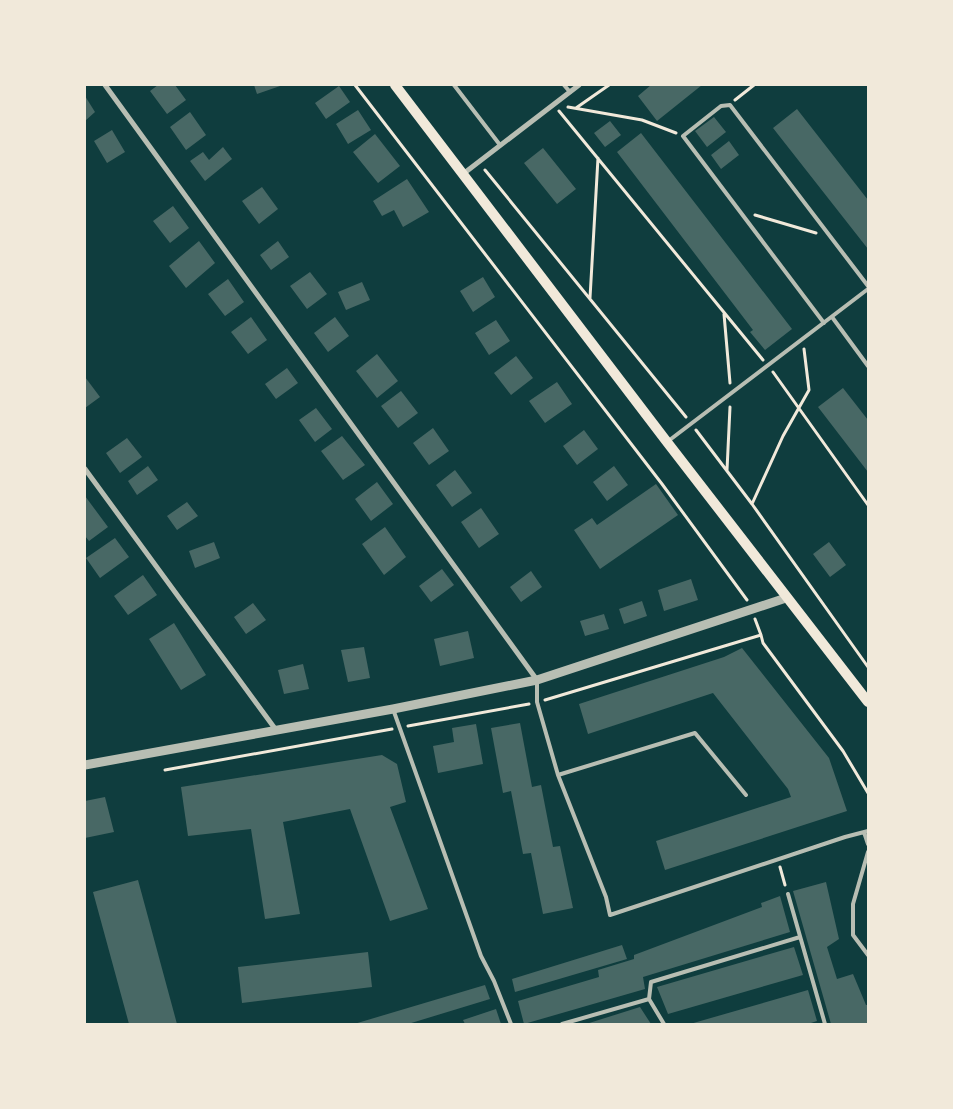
<svg xmlns="http://www.w3.org/2000/svg" width="953" height="1109" viewBox="0 0 953 1109" font-family="'Sofia Sans Condensed',sans-serif">
<rect width="100%" height="100%" fill="#0f3d3e"/>
<path fill="#486865" d="M 158,85 L 175,85 L 186,100 L 167,114 L 150,91 Z
M 254,85 L 283,85 L 257,94 Z
M 651,85 L 702,85 L 657,121 L 638,96 Z
M 339,86 L 350,102 L 326,119 L 315,103 Z
M 85,96 L 95,112 L 85,121 Z
M 797,109 L 868,200 L 868,249 L 773,128 Z
M 358,110 L 371,130 L 348,144 L 336,124 Z
M 190,112 L 206,135 L 186,150 L 170,127 Z
M 714,117 L 726,132 L 707,147 L 695,131 Z
M 610,121 L 621,135 L 605,147 L 594,133 Z
M 112,130 L 125,152 L 107,163 L 94,141 Z
M 641,133 L 792,329 L 765,350 L 750,332 L 753,330 L 617,152 Z
M 375,134 L 400,166 L 378,183 L 353,152 Z
M 729,141 L 739,155 L 721,169 L 711,155 Z
M 223,147 L 232,159 L 205,181 L 190,161 L 203,152 L 209,160 Z
M 543,148 L 576,189 L 557,204 L 524,163 Z
M 407,179 L 429,212 L 403,227 L 394,210 L 382,216 L 373,201 Z
M 262,187 L 278,209 L 259,224 L 242,201 Z
M 173,206 L 189,228 L 170,243 L 153,221 Z
M 199,241 L 215,263 L 186,288 L 169,266 Z
M 278,241 L 289,257 L 271,270 L 260,255 Z
M 310,272 L 327,294 L 307,309 L 290,286 Z
M 483,277 L 495,297 L 473,312 L 460,291 Z
M 228,279 L 244,302 L 225,316 L 208,294 Z
M 362,282 L 370,300 L 346,310 L 338,292 Z
M 251,317 L 267,340 L 248,354 L 231,332 Z
M 335,317 L 349,336 L 328,352 L 314,333 Z
M 496,320 L 510,341 L 489,355 L 475,333 Z
M 377,354 L 398,381 L 377,398 L 356,371 Z
M 516,356 L 533,378 L 511,395 L 494,373 Z
M 287,368 L 298,383 L 276,399 L 265,384 Z
M 85,377 L 100,397 L 85,408 Z
M 557,382 L 572,404 L 545,423 L 529,401 Z
M 843,388 L 868,420 L 868,472 L 818,407 Z
M 401,391 L 418,413 L 398,428 L 381,406 Z
M 316,408 L 332,429 L 315,442 L 299,420 Z
M 433,428 L 449,451 L 429,465 L 413,443 Z
M 584,430 L 598,449 L 577,465 L 563,446 Z
M 342,436 L 365,465 L 343,480 L 321,451 Z
M 127,438 L 142,457 L 120,473 L 106,453 Z
M 148,466 L 158,480 L 137,495 L 128,481 Z
M 614,466 L 628,485 L 607,501 L 593,482 Z
M 455,470 L 472,493 L 452,507 L 436,485 Z
M 377,482 L 393,504 L 371,521 L 355,499 Z
M 656,484 L 678,515 L 600,569 L 574,530 L 592,518 L 597,525 Z
M 85,496 L 108,527 L 89,541 L 85,536 Z
M 187,502 L 198,516 L 177,530 L 167,516 Z
M 481,508 L 499,534 L 479,548 L 461,522 Z
M 385,527 L 406,557 L 384,575 L 362,544 Z
M 115,538 L 129,557 L 100,578 L 86,558 Z
M 214,542 L 220,558 L 195,568 L 189,551 Z
M 829,542 L 846,565 L 830,577 L 813,554 Z
M 442,569 L 454,585 L 431,602 L 419,586 Z
M 531,571 L 542,587 L 521,602 L 510,587 Z
M 143,575 L 157,595 L 128,615 L 114,596 Z
M 691,579 L 698,600 L 664,611 L 658,590 Z
M 642,601 L 647,616 L 624,624 L 619,609 Z
M 253,603 L 266,620 L 246,634 L 234,617 Z
M 604,614 L 609,629 L 585,636 L 580,621 Z
M 174,623 L 206,675 L 181,690 L 149,639 Z
M 468,631 L 474,658 L 440,666 L 434,639 Z
M 364,647 L 370,678 L 348,682 L 341,650 Z
M 742,648 L 829,758 L 847,811 L 665,870 L 656,841 L 791,797 L 788,789 L 713,693 L 588,734 L 579,704 L 724,657 Z
M 303,664 L 309,689 L 284,694 L 278,670 Z
M 520,723 L 532,787 L 541,785 L 553,847 L 560,846 L 573,908 L 543,914 L 531,853 L 523,854 L 511,791 L 503,793 L 491,728 Z
M 476,724 L 483,764 L 438,773 L 433,746 L 454,742 L 452,728 Z
M 382,755 L 397,764 L 406,802 L 390,807 L 428,909 L 390,921 L 350,809 L 283,822 L 300,914 L 265,919 L 251,829 L 188,836 L 181,787 Z
M 105,797 L 114,832 L 85,838 L 85,801 Z
M 138,880 L 177,1024 L 129,1024 L 93,892 Z
M 826,882 L 839,939 L 827,947 L 837,979 L 853,974 L 866,1005 L 868,1005 L 868,1024 L 831,1024 L 793,891 Z
M 780,896 L 790,932 L 643,977 L 645,989 L 524,1024 L 518,1001 L 599,977 L 598,970 L 634,959 L 634,955 L 762,907 L 761,903 Z
M 622,945 L 627,959 L 515,992 L 512,979 Z
M 794,947 L 803,975 L 668,1014 L 657,987 Z
M 368,952 L 372,987 L 242,1003 L 238,967 Z
M 485,985 L 490,999 L 408,1024 L 354,1024 Z
M 808,990 L 817,1021 L 808,1024 L 690,1024 Z
M 640,1007 L 651,1024 L 586,1024 Z
M 496,1009 L 501,1024 L 465,1024 L 463,1020 Z"/>
<g fill="none" stroke-linecap="round" stroke-linejoin="round">
<path stroke="#f1e9da" stroke-width="3" d="M 355,85 L 662,484 L 747,600
M 735,100 L 754,85
M 568,107 L 642,120 L 676,133
M 576,108 L 609,85
M 559,111 L 763,360
M 485,170 L 686,417
M 755,215 L 816,233
M 590,298 L 598,158
M 724,314 L 730,383
M 773,372 L 868,505
M 696,430 L 752,504 L 868,667
M 727,470 L 730,407
M 752,504 L 783,436 L 809,390 L 804,349
M 755,619 L 761,635
M 545,700 L 761,635 L 763,643 L 843,751 L 868,793
M 408,726 L 529,704
M 165,770 L 392,729
M 780,867 L 785,885"/>
<path stroke="#b8beb3" stroke-width="4" d="M 454,85 L 500,145
M 564,85 L 570,92
M 832,317 L 868,366
M 824,323 L 683,136 L 721,106 L 730,105 L 868,286
M 667,442 L 868,289
M 537,680 L 537,702 L 558,775 L 606,897 L 610,915 L 845,837 L 868,831
M 393,709 L 481,956 L 494,981 L 511,1024
M 558,775 L 695,733 L 746,795
M 864,832 L 868,844
M 868,852 L 853,904 L 853,935 L 868,955
M 788,894 L 825,1024
M 649,999 L 651,982 L 800,937
M 562,1024 L 649,999 L 664,1024"/>
<path stroke="#b8beb3" stroke-width="5" d="M 105,85 L 537,680
M 463,174 L 579,85
M 85,469 L 276,730"/>
<path stroke="#b8beb3" stroke-width="9" d="M 85,765 L 393,709 L 537,680 L 786,598"/>
<path stroke="#f1e9da" stroke-width="10" d="M 395,85 L 667,442 L 868,702"/>
</g>
<rect width="953" height="1109" fill="none" stroke="#f1e9da" stroke-width="172"/>
</svg>
